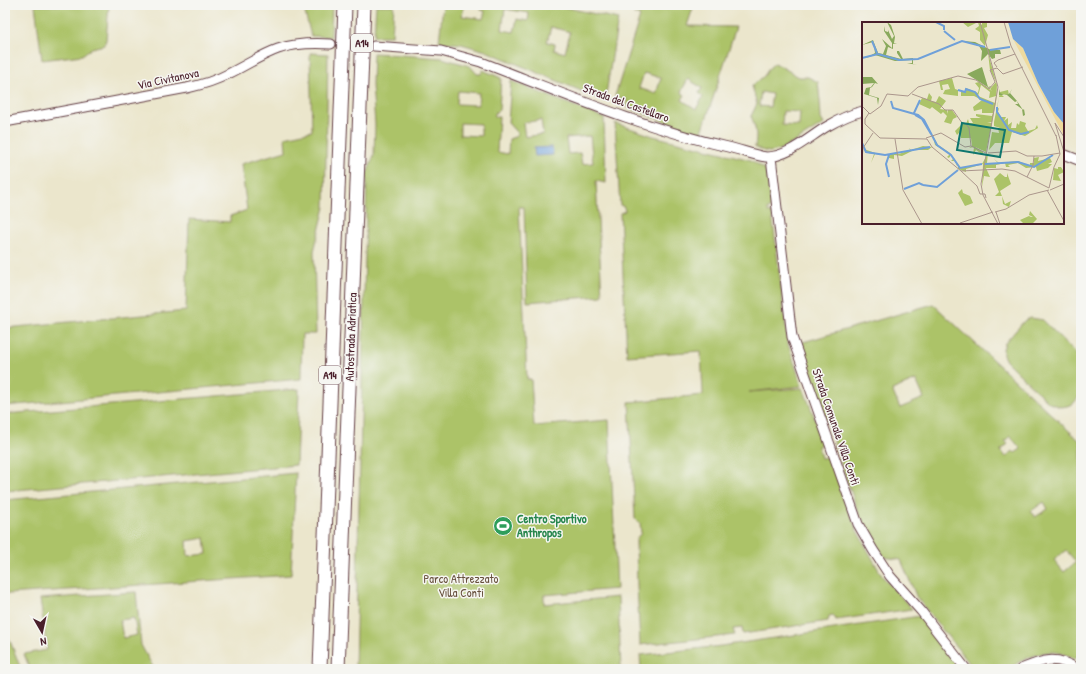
<svg xmlns="http://www.w3.org/2000/svg" width="1086" height="674" viewBox="0 0 1086 674" font-family="'Patrick Hand',sans-serif">
<rect width="100%" height="100%" fill="#f6f6f2"/>
<filter id="ink" filterUnits="userSpaceOnUse"><feTurbulence type="fractalNoise" baseFrequency=".025" numOctaves="2"/><feDisplacementMap in="SourceGraphic" scale="8" xChannelSelector="R" yChannelSelector="G"/><feConvolveMatrix kernelMatrix="1 2 1 2 8 2 1 2 1" color-interpolation-filters="sRGB"/></filter>
<filter id="wash" filterUnits="userSpaceOnUse"><feTurbulence type="fractalNoise" baseFrequency=".012" numOctaves="4" result="noise"/><feDisplacementMap in="SourceGraphic" scale="16" xChannelSelector="R" yChannelSelector="G"/><feGaussianBlur stdDeviation="0.9" result="paint"/><feColorMatrix in="noise" values="0 0 0 0 0 0 0 0 0 0 0 0 0 0 0 0 0 1.4 0 .05"/><feComposite in="paint" operator="in"/></filter>
<g filter="url(#wash)">
<rect width="100%" height="100%" fill="#ebe6cc"/>
<path fill="#acc368" stroke="#7b714a" fill-rule="evenodd" d="M 35,5 L 109,5 L 106,40 L 104,45 L 92,48 L 82,55 L 42,60 Z
M 303,5 L 332,5 L 331,37 L 311,36 Z
M 376,5 L 394,5 L 392,36 L 374,36 Z
M 443,5 L 464,5 L 462,16 L 483,19 L 485,11 L 481,10 L 482,5 L 555,5 L 618,19 L 605,101 L 486,51 L 461,44 L 439,42 ZM 505,9 L 529,13 L 528,21 L 517,19 L 514,32 L 502,30 ZM 551,27 L 570,32 L 565,53 L 554,50 L 555,44 L 547,42 Z
M 635,5 L 694,5 L 687,26 L 736,27 L 701,135 L 626,107 L 627,100 L 615,96 L 640,16 L 634,14 ZM 644,73 L 661,78 L 656,94 L 639,88 ZM 688,79 L 702,88 L 699,93 L 703,97 L 696,109 L 682,100 L 685,95 L 681,92 Z
M 310,53 L 328,54 L 325,207 L 314,251 L 316,334 L 302,334 L 301,379 L 5,406 L 5,328 L 186,311 L 189,219 L 230,222 L 230,216 L 247,210 L 241,164 L 286,151 L 285,137 L 312,131 Z
M 373,53 L 442,58 L 470,66 L 477,74 L 481,74 L 483,70 L 501,78 L 499,110 L 495,113 L 495,117 L 499,117 L 497,152 L 508,154 L 509,139 L 517,136 L 517,133 L 508,123 L 511,81 L 604,118 L 606,183 L 596,181 L 602,296 L 527,302 L 524,207 L 519,207 L 527,379 L 531,379 L 534,426 L 609,420 L 617,589 L 544,595 L 544,604 L 618,597 L 621,669 L 355,669 L 367,174 L 374,155 L 375,124 L 372,85 ZM 458,91 L 479,93 L 478,105 L 457,104 ZM 541,120 L 543,134 L 525,137 L 523,123 ZM 460,123 L 481,124 L 481,136 L 460,135 ZM 590,136 L 593,163 L 582,164 L 580,153 L 568,154 L 566,138 Z
M 775,63 L 799,77 L 808,77 L 818,82 L 820,101 L 821,119 L 824,124 C 810,131 785,151 770,152 C 764,152 759,149 755,147 C 757,134 756,128 751,116 L 757,104 L 752,86 L 764,76 L 770,67 ZM 761,92 L 772,94 L 770,107 L 759,106 ZM 783,111 L 800,112 L 799,126 L 782,125 Z
M 615,123 L 653,136 L 751,160 L 765,169 L 768,179 L 771,207 L 768,209 L 768,212 L 772,213 L 788,344 L 802,386 L 749,392 L 803,388 L 824,442 L 818,446 L 821,458 L 830,457 L 856,529 L 882,576 L 912,609 L 836,620 L 833,615 L 829,616 L 828,621 L 743,634 L 742,628 L 733,629 L 735,635 L 640,645 L 637,586 L 636,539 L 641,533 L 640,523 L 635,519 L 629,402 L 703,395 L 701,351 L 627,356 L 620,213 L 625,211 L 624,207 L 620,205 Z
M 933,304 L 1081,442 L 1081,651 L 1075,659 C 1053,647 1041,652 1019,662 C 1015,665 1010,668 1005,669 C 995,671 983,669 974,669 L 917,598 L 901,560 L 884,557 L 859,515 L 800,343 ZM 916,380 L 924,398 L 900,408 L 892,390 ZM 1010,436 L 1021,449 L 1015,453 L 1013,451 L 1006,457 L 1000,451 L 1008,444 L 1005,441 ZM 1044,502 L 1048,509 L 1035,517 L 1031,511 ZM 1066,550 L 1076,562 L 1064,572 L 1054,560 Z
M 1031,318 L 1043,320 L 1081,359 L 1081,394 L 1073,404 L 1067,406 L 1061,407 L 1049,403 L 1006,361 L 1003,355 L 1003,349 L 1005,343 L 1025,320 Z
M 299,389 L 296,465 L 5,491 L 5,414 Z
M 296,473 L 291,575 L 8,594 L 5,592 L 5,500 ZM 205,538 L 207,554 L 188,556 L 187,541 Z
M 136,592 L 141,645 L 154,669 L 30,669 L 24,654 L 47,650 L 40,599 ZM 134,618 L 137,635 L 123,638 L 120,620 Z
M 920,616 L 957,665 L 955,667 L 956,669 L 641,669 L 640,655 L 721,646 Z
M 5,628 L 21,669 L 5,669 Z"/>
<path fill="#6fa0d9" stroke="#5c6082" d="M 552,147 L 553,155 L 535,156 L 534,148 Z"/>
</g>
<g filter="url(#ink)">
<g fill="none" stroke-linecap="round" stroke-linejoin="round">
<path stroke="#cbbeac" stroke-width="9" stroke-dasharray="9 4.5" stroke-linecap="butt" d="M 331,44 L 367,45"/>
<defs>
<path id="minor" d="M 374,46 L 441,51 L 481,62 C 562,93 643,128 728,147 C 741,150 753,155 766,157 C 788,157 808,138 826,127 C 838,120 850,114 863,111
M 5,122 L 187,88 C 201,85 215,81 228,74 C 245,66 261,55 278,49 C 295,43 313,43 331,44
M 1063,154 L 1081,161
M 771,157 L 792,337 L 858,524 L 873,550 L 890,576 L 921,611 L 966,669
M 1021,669 C 1042,660 1057,655 1077,669"/>
<path id="highway" d="M 320,669 L 345,5
M 338,669 L 364,5"/>
</defs>
<use href="#minor" stroke="#623d43" stroke-width="11"/>
<use href="#highway" stroke="#623d43" stroke-width="15"/>
<use href="#minor" stroke="#fff" stroke-width="9"/>
<use href="#highway" stroke="#fff" stroke-width="13"/>
</g>
</g>
<defs>
<symbol id="stadium-disc" viewBox="-11 -11 22 22"><circle r="9.5" fill="#2e9e5b" stroke="#f6f6f2"/><path d="M0-5a6.5 5 0 1 0 0 10a6.5 5 0 1 0 0-10ZM-3.5-1.8h7v3.6h-7Z" fill="#fff"/></symbol>
</defs>
<g fill-rule="evenodd">
<use href="#stadium-disc" x="492" y="515" width="22" height="22"/>
</g>
<g text-anchor="middle" stroke-width="3" stroke-linejoin="round" paint-order="stroke">
<g fill="#f6f6f2" stroke="#7e6067" stroke-width="1">
<rect x="351" y="34" width="22" height="18" rx="3"/>
<rect x="319" y="366" width="22" height="18" rx="3"/>
</g>
<g font-size="11" font-weight="bold" fill="#4a1f2b">
<text x="362" y="47">A14</text>
<text x="330" y="379">A14</text>
</g>
<g font-size="12" fill="#4a1f2b" stroke="#f6f6f2">
<text transform="translate(168 79) rotate(-12)" y="4">Via Civitanova</text>
<text transform="translate(626 103) rotate(20)" y="4">Strada del Castellaro</text>
<text transform="translate(351 337) rotate(-88)" y="4">Autostrada Adriatica</text>
<text transform="translate(836 427) rotate(71)" y="4">Strada Comunale Villa Conti</text>
</g>
<g font-size="12" font-weight="bold" fill="#27864d" stroke="#f6f6f2" text-anchor="start">
<text x="517" y="523">Centro Sportivo<tspan x="517" dy="14">Anthropos</tspan></text>
</g>
<g font-size="12" fill="#67503d" stroke="#f6f6f2">
<text x="461" y="583">Parco Attrezzato<tspan x="461" dy="14">Villa Conti</tspan></text>
</g>
</g>
<g transform="translate(862 22)">
<rect width="202" height="202" fill="#ebe6cc"/>
<path d="M 100,0 L 116,0 L 120,3 L 120,0 L 125,0 L 125,5 L 122,6 L 126,13 L 123,24 L 118,18 L 118,10 L 113,7 L 117,4 L 116,0 L 106,5 ZM 126,31 L 135,63 L 134,80 L 130,100 L 125,100 L 130,101 L 124,130 L 113,125 L 121,130 L 121,133 L 114,128 L 111,133 L 112,125 L 107,126 L 110,124 L 109,116 L 99,116 L 98,110 L 95,113 L 93,109 L 100,102 L 104,102 L 106,97 L 107,101 L 111,101 L 108,96 L 119,96 L 114,94 L 114,92 L 130,94 L 131,91 L 120,91 L 120,87 L 112,89 L 111,85 L 120,78 L 112,74 L 99,74 L 99,70 L 103,69 L 104,66 L 116,71 L 117,66 L 113,61 L 117,60 L 130,69 L 128,67 L 134,60 L 128,48 ZM 119,63 L 128,70 L 127,76 L 134,74 L 133,81 L 116,74 ZM 90,56 L 93,67 L 96,68 L 96,74 L 81,72 L 83,68 L 88,67 L 86,62 L 80,63 L 81,68 L 79,68 L 77,59 ZM 146,68 L 147,73 L 139,72 L 142,75 L 137,75 L 135,87 L 137,86 L 136,90 L 139,95 L 144,95 L 142,99 L 146,96 L 146,103 L 150,100 L 149,106 L 154,106 L 155,101 L 157,103 L 158,99 L 164,101 L 163,104 L 166,109 L 173,107 L 175,103 L 176,106 L 163,114 L 150,110 L 147,121 L 133,121 L 127,128 L 130,110 L 137,111 L 136,106 L 141,107 L 132,104 L 132,100 L 138,70 ZM 67,71 L 70,75 L 69,79 L 74,80 L 77,74 L 84,79 L 78,87 L 85,88 L 85,92 L 86,88 L 90,88 L 95,95 L 91,97 L 89,102 L 82,100 L 85,94 L 81,90 L 79,92 L 70,85 L 68,87 L 57,82 L 60,76 L 65,77 ZM 71,114 L 76,123 L 88,131 L 92,136 L 94,140 L 99,146 L 120,142 L 126,131 L 125,141 L 136,141 L 132,137 L 137,141 L 156,139 L 168,144 L 168,141 L 172,141 L 172,136 L 177,135 L 176,139 L 188,136 L 190,140 L 186,142 L 190,142 L 186,146 L 175,149 L 174,145 L 164,146 L 156,141 L 146,143 L 148,145 L 144,145 L 143,141 L 134,143 L 134,146 L 124,146 L 128,155 L 122,154 L 120,165 L 121,142 L 104,147 L 104,150 L 96,147 L 96,142 L 95,144 L 93,139 L 89,139 L 92,136 L 89,133 L 87,136 L 85,135 L 88,132 L 73,123 ZM 61,124 L 70,125 L 66,128 L 52,128 L 40,134 L 32,133 L 32,137 L 27,136 L 27,133 L 13,132 L 9,141 L 12,132 L 6,131 L 3,129 L 2,127 L 16,132 L 37,132 L 48,128 L 47,126 L 49,128 ZM 196,145 L 199,145 L 202,150 L 196,153 L 199,159 L 191,158 L 192,146 L 196,147 ZM 138,151 L 143,155 L 145,155 L 145,151 L 149,162 L 138,169 L 143,182 L 149,179 L 147,185 L 141,182 L 140,174 L 133,174 L 137,170 L 132,157 ZM 100,167 L 101,171 L 108,174 L 111,181 L 103,184 L 96,171 ZM 168,189 L 175,197 L 170,202 L 162,202 L 158,198 L 167,194 L 169,195 L 171,195 L 167,193 Z" fill="#acc368" fill-rule="evenodd"/>
<path d="M 25,0 L 29,3 L 33,15 L 32,21 L 35,21 L 31,22 L 31,27 L 26,25 L 24,33 L 39,37 L 35,31 L 35,29 L 37,29 L 41,37 L 51,36 L 51,42 L 55,43 L 45,41 L 50,41 L 50,38 L 33,39 L 13,33 L 4,36 L 13,31 L 12,23 L 11,20 L 0,23 L 11,18 L 16,31 L 21,32 L 24,24 L 20,17 L 30,26 L 30,21 L 22,9 L 23,4 L 23,9 L 26,10 L 26,8 L 30,17 L 32,14 ZM 101,19 L 113,20 L 129,28 L 138,28 L 139,32 L 133,32 L 133,36 L 130,37 L 126,32 L 119,39 L 120,29 L 117,24 ZM 120,45 L 126,65 L 130,64 L 127,66 L 105,52 ZM 0,55 L 10,55 L 16,62 L 13,61 L 10,65 L 8,66 L 7,73 L 17,76 L 16,83 L 15,76 L 2,72 L 4,66 L 9,65 L 12,61 L 0,62 ZM 137,67 L 138,71 L 142,73 L 147,72 L 150,67 L 148,71 L 155,79 L 161,88 L 162,87 L 163,93 L 161,94 L 160,87 L 153,82 L 156,82 L 155,79 L 153,80 L 145,73 L 137,73 Z" fill="#89a95c"/>
<path d="M 151,17 L 161,26 L 176,61 L 192,90 L 202,102 L 201,112 Z" fill="#eeda9e"/>
<path d="M 146,0 L 202,0 L 202,102 L 192,90 L 176,61 L 161,26 L 151,17 Z" fill="#6fa0d9"/>
<path fill="none" stroke="#6fa0d9" stroke-width="2" d="M 74,0 L 82,4 L 82,8M 82,9 L 93,18M 10,19 L 15,31M 128,28 L 148,25M 0,36 L 16,32 L 37,38 L 56,37 L 100,19 L 123,25M 96,68 L 103,70 L 104,67 L 113,70 L 118,77 L 131,82M 29,79 L 31,86 L 56,93 L 62,98 L 75,123 L 89,133 L 98,146 L 120,142M 135,85 L 135,90 L 147,108 L 159,112 L 167,110M 52,91 L 58,78M 53,93 L 60,97 L 69,112M 0,121 L 4,130 L 23,133 L 68,125M 27,133 L 24,142 L 27,155M 123,142 L 156,140 L 172,145 L 191,133M 61,163 L 75,165 L 96,148M 42,167 L 57,161 L 61,163"/>
<path fill="none" stroke="#ab968c" stroke-width="1" d="M 118,0 L 136,65 L 119,162 L 121,173 L 136,202M 142,0 L 149,24 L 194,114M 135,45 L 132,41 L 136,38 L 153,32M 135,46 L 141,52 L 161,45M 50,72 L 77,82 L 83,88 L 91,88 L 100,101 L 104,102 L 107,106 L 109,124M 0,84 L 8,92 L 19,84 L 25,72 L 46,74 L 56,65 L 96,54 L 114,58 L 127,67 L 133,60 L 128,48 L 135,46M 7,91 L 3,97 L 3,102 L 18,116 L 65,117 L 70,125 L 99,149 L 140,147 L 153,149 L 187,166M 202,115 L 193,101 L 202,130M 64,116 L 79,111 L 103,125 L 109,124 L 124,131M 33,117 L 41,168 L 60,202M 126,131 L 154,129 L 165,134 L 180,134 L 198,131M 0,138 L 1,126 L 11,111M 99,149 L 115,164 L 118,172 L 123,172 L 124,176M 165,155 L 171,143 L 172,134M 187,166 L 192,145 L 198,132 L 194,113M 185,168 L 202,199M 188,168 L 202,162M 133,190 L 144,187 L 167,173 L 187,168M 134,190 L 138,202M 98,201 L 131,190"/>
<path fill="#0f766e" fill-opacity="0.15" stroke="#0f766e" stroke-width="2" d="M 100,101 L 143,108 L 138,135 L 95,128 Z"/>
<rect width="202" height="202" fill="none" stroke="#4a1f2b" stroke-width="2"/>
</g>
<rect width="1086" height="674" fill="none" stroke="#f6f6f2" stroke-width="20"/>
<g transform="translate(42 632) rotate(171)" stroke="#f6f6f2" stroke-width="3" paint-order="stroke">
<path d="M0-3L7 15L0 10L-7 15Z" fill="#4a1f2b"/>
<text y="-6" font-size="11" font-weight="bold" text-anchor="middle" fill="#4a1f2b">N</text>
</g>
</svg>
